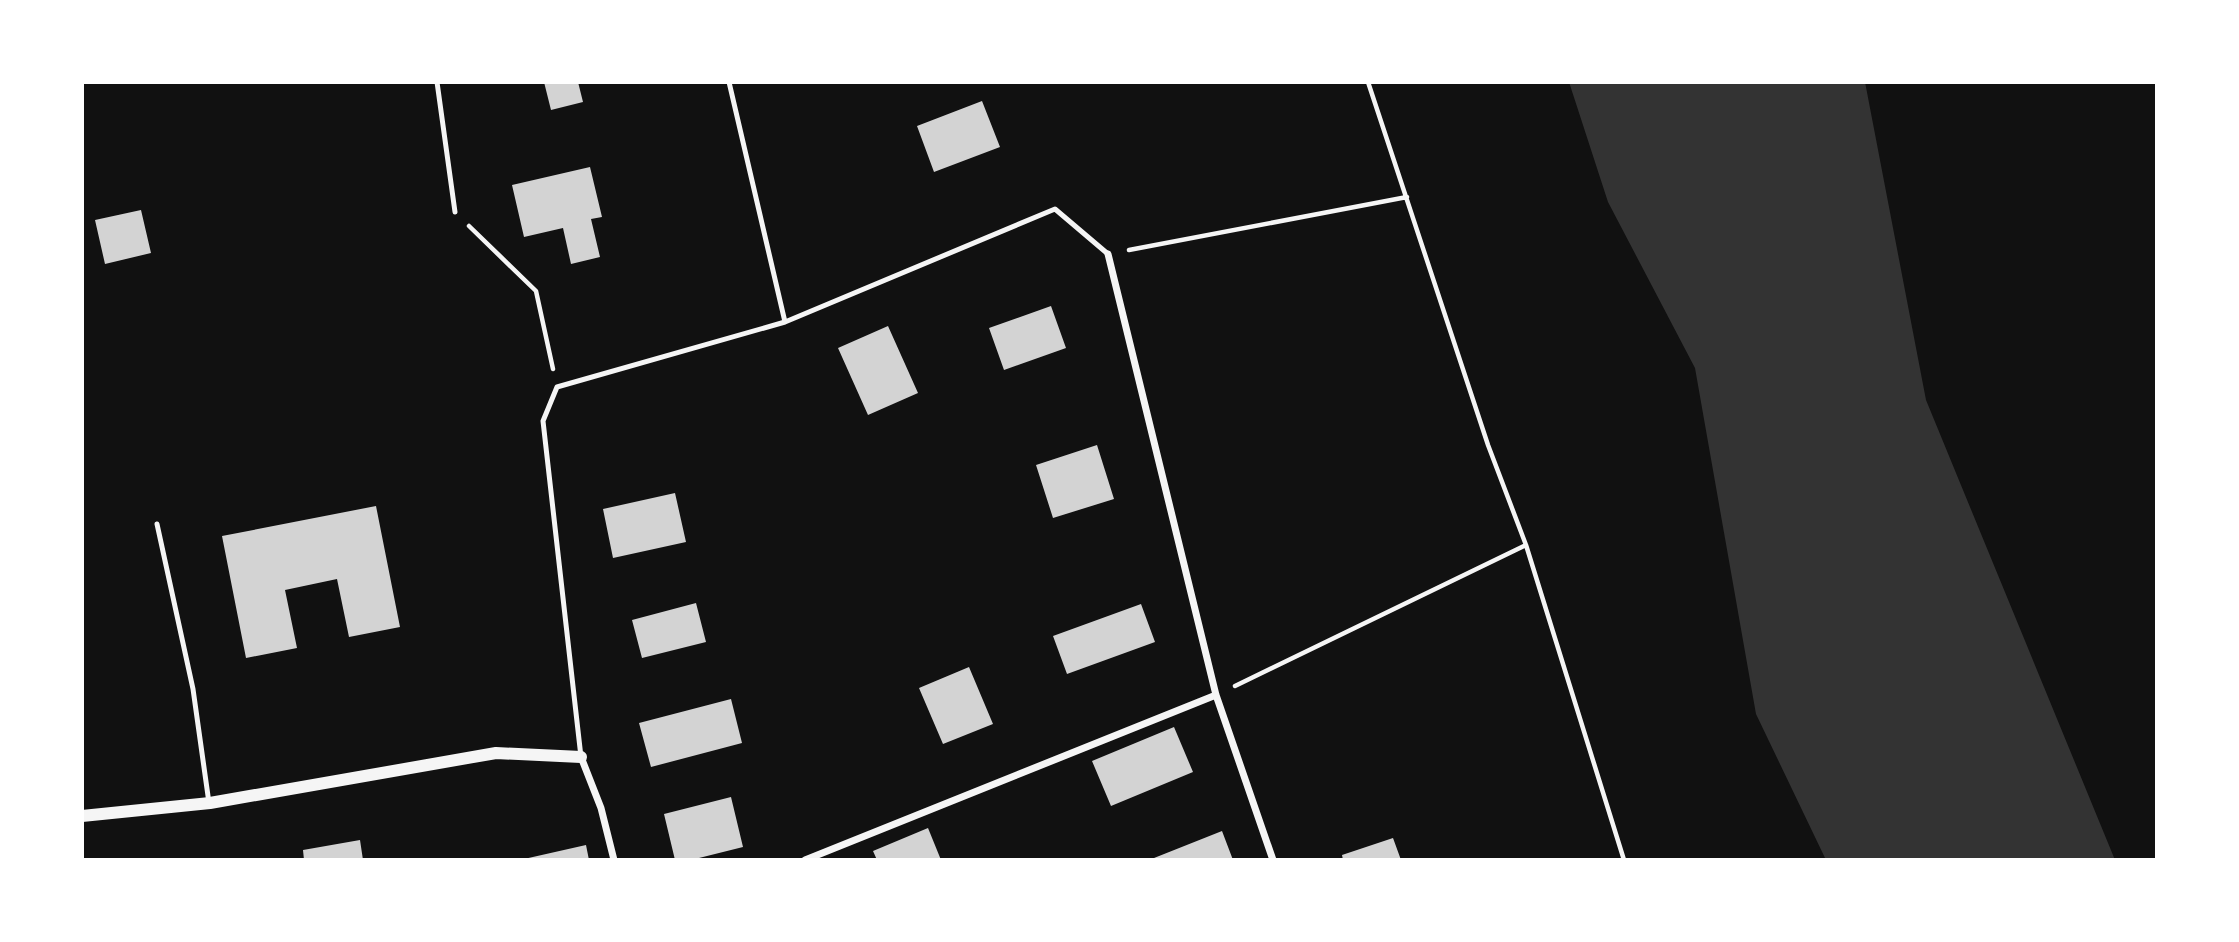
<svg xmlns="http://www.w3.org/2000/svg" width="2239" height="942" viewBox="0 0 2239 942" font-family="Lato,sans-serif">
<rect width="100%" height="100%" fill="#111"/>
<path fill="#333" d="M 1569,82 L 1865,82 L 1926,400 L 2115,860 L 1826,860 L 1756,714 L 1695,368 L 1608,202 Z"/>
<path fill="#d3d3d3" d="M 544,82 L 578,82 L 583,102 L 551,110 Z
M 982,101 L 1000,147 L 934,172 L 917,126 Z
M 590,167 L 602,217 L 591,219 L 600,257 L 571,264 L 563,228 L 524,237 L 512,185 Z
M 141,210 L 151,253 L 105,264 L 95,220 Z
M 1051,306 L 1066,348 L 1004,370 L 989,328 Z
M 888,326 L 918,393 L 868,415 L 838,348 Z
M 1097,445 L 1114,499 L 1053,518 L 1036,465 Z
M 675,493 L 686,542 L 613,558 L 603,509 Z
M 376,506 L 400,627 L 349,637 L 337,579 L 285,590 L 297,648 L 246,658 L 222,536 Z
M 696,603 L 706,642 L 642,658 L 632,620 Z
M 1141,604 L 1155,642 L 1067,674 L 1053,636 Z
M 969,667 L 993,724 L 943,744 L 919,688 Z
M 731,699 L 742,743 L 651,767 L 639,723 Z
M 1174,727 L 1193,772 L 1111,806 L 1092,761 Z
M 731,797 L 743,847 L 691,860 L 675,860 L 664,814 Z
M 928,828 L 941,860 L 877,860 L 873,851 Z
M 1222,831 L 1233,860 L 1149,860 Z
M 1393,838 L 1401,860 L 1343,860 L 1342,855 Z
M 360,840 L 363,860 L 304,860 L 303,850 Z
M 586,845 L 589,860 L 525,860 L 524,859 Z"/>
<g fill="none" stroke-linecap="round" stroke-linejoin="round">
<path stroke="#f5f5f5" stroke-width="4.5" d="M 1368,82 L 1488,445 L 1526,545 L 1624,860
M 469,226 L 536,291 L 553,369
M 1129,250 L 1407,197
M 1235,686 L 1526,545"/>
<path stroke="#f5f5f5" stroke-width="5" d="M 437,82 L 455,212
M 729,82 L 785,322
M 157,524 L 193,689 L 209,803
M 581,757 L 543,421 L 557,387 L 785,322 L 1055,209 L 1108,254"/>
<path stroke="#f5f5f5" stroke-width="7" d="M 1108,254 L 1216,695 L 1273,860
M 581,757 L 601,808 L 614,860
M 805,860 L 1216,695"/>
<path stroke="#f5f5f5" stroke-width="12" d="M 82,816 L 210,803 L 496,753 L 581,757"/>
</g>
<rect width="2239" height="942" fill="none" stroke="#ffffff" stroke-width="168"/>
</svg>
